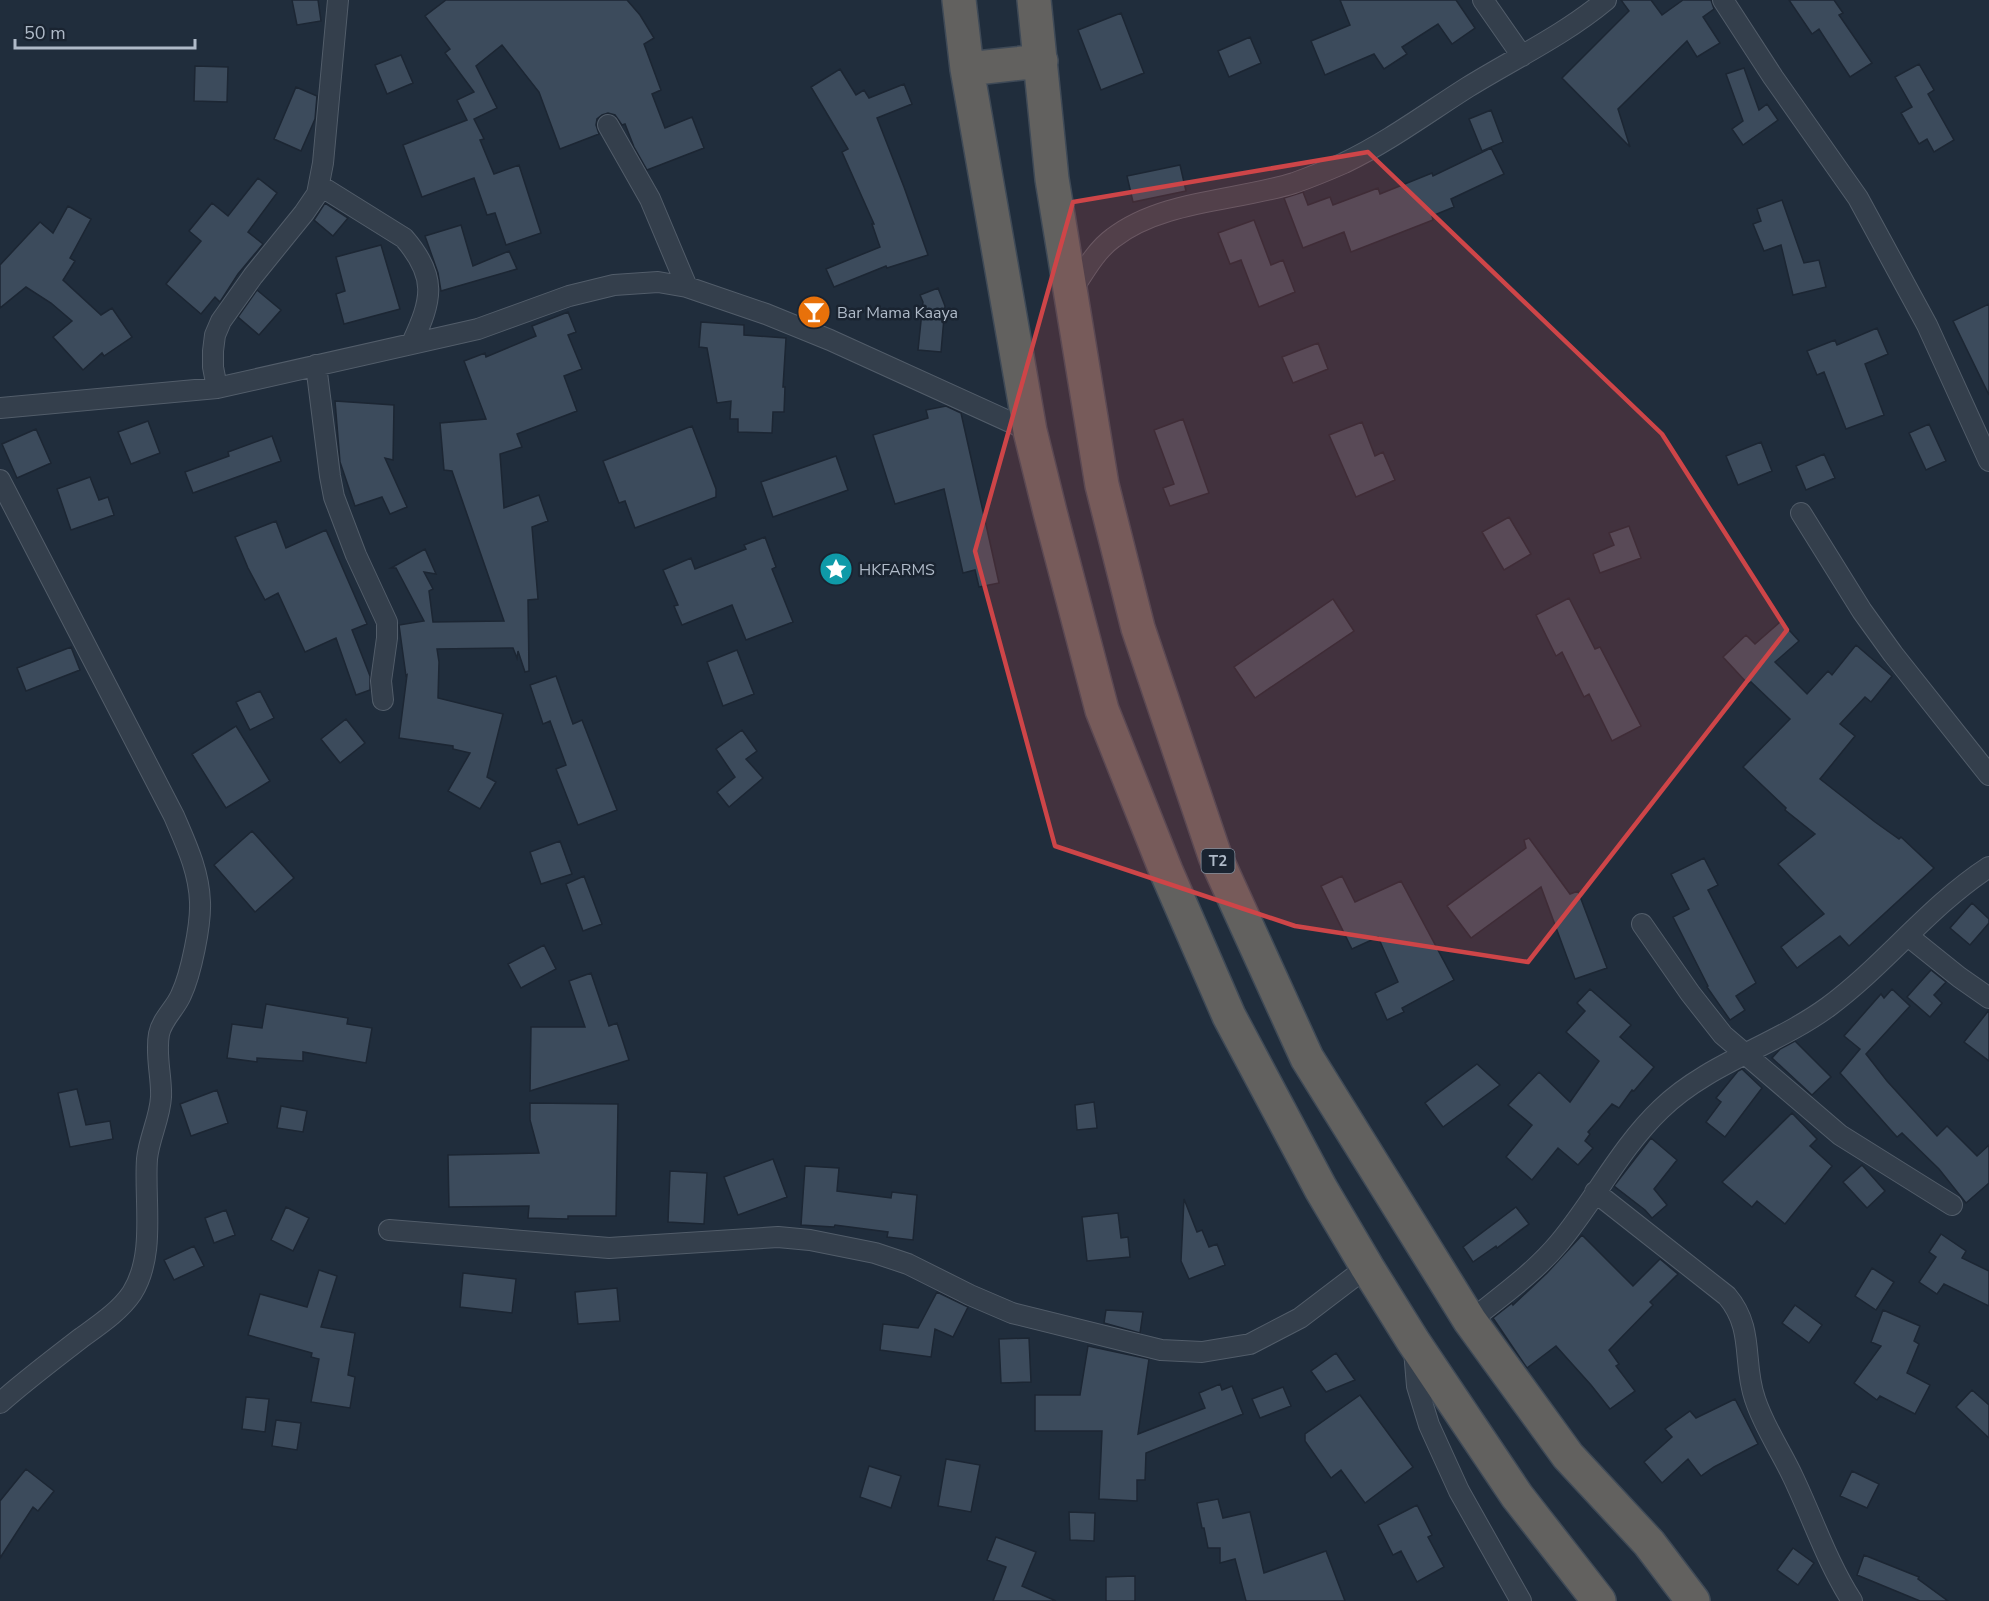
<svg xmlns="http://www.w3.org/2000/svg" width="1989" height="1601" viewBox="0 0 1989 1601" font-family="'Nunito Sans',sans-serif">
<rect width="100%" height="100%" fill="#202d3c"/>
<path fill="#3c4b5c" stroke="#1c2633" stroke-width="1.5" d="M 292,0 L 318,0 L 321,21 L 297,25 Z
M 446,0 L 627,0 L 640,15 L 654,38 L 644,44 L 661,90 L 652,94 L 665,128 L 692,117 L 704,148 L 647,170 L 634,147 L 625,124 L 622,125 L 615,115 L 608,113 L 602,115 L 597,119 L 596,125 L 599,134 L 560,149 L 539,92 L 502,45 L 476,66 L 497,108 L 474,119 L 484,139 L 480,140 L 494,174 L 519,165 L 541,233 L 506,245 L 495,213 L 487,215 L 474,178 L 422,197 L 403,145 L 467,120 L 457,100 L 474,92 L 445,53 L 450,49 L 425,16 Z
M 1340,0 L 1456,0 L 1475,28 L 1452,44 L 1438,24 L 1402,47 L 1407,54 L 1384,69 L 1374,54 L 1325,75 L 1311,41 L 1350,25 Z
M 1621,0 L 1651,0 L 1662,15 L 1683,0 L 1711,0 L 1714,9 L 1703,17 L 1720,43 L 1697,57 L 1687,41 L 1618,109 L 1630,147 L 1562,78 L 1629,11 Z
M 1789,0 L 1834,0 L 1843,13 L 1839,15 L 1872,63 L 1850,77 L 1819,29 L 1812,34 Z
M 1121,13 L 1144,73 L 1101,90 L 1078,30 Z
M 1250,37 L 1261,63 L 1229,77 L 1218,51 Z
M 401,55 L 413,83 L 387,94 L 375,65 Z
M 1919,64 L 1934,90 L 1928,94 L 1954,140 L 1934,152 L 1927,139 L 1919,144 L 1901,113 L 1912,107 L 1895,77 Z
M 195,66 L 228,67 L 227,102 L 194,101 Z
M 1744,68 L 1759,110 L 1767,104 L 1778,120 L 1743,145 L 1732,129 L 1743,121 L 1726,74 Z
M 840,69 L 856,95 L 864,90 L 869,98 L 904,84 L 912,104 L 877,118 L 904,187 L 928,255 L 887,268 L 886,266 L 834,287 L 826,269 L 880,247 L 872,224 L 874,224 L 842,152 L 848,149 L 811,87 Z
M 296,87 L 317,96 L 315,119 L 301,151 L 274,139 Z
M 1491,110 L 1503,142 L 1482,151 L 1469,119 Z
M 1491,148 L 1504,174 L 1451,199 L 1454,207 L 1432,216 L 1433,220 L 1351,252 L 1344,232 L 1303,248 L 1284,198 L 1303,192 L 1308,205 L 1330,197 L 1333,205 L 1378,188 L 1380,194 L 1432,173 L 1433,176 Z
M 1180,165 L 1186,191 L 1133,202 L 1127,176 Z
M 258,178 L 277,193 L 248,232 L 263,244 L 238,274 L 220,302 L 215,297 L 201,314 L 166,284 L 201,241 L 189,231 L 212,203 L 228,216 Z
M 1782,200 L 1804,263 L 1819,260 L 1826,287 L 1793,295 L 1781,245 L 1764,251 L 1753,224 L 1761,221 L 1757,209 Z
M 325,203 L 348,218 L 333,236 L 314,220 Z
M 68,206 L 91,219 L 70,258 L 75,261 L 63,280 L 101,315 L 112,308 L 132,337 L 104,356 L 102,353 L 83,370 L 53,337 L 72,321 L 51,303 L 26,287 L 0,308 L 0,265 L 40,222 L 53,233 Z
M 1254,220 L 1271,265 L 1283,260 L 1295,292 L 1259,307 L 1241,260 L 1230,264 L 1218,233 Z
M 461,225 L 473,266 L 509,251 L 517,269 L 441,291 L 438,273 L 425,236 Z
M 381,245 L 400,309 L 344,324 L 336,294 L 345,291 L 336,257 Z
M 938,288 L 945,306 L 941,352 L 918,350 L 923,302 L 920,295 Z
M 257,290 L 281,310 L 259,335 L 238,317 Z
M 1989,304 L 1989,395 L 1953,321 Z
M 568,312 L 576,332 L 568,335 L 582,369 L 564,376 L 577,411 L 517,434 L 522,447 L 500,454 L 504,508 L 539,495 L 548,521 L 532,527 L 538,599 L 528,600 L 529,671 L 525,672 L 518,651 L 517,658 L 513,648 L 437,649 L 439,662 L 438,698 L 503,714 L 487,777 L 496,782 L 480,809 L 448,791 L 470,753 L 453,749 L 453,746 L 399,738 L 407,675 L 406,676 L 399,625 L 424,621 L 396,568 L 391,568 L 425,549 L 436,574 L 424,572 L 433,589 L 429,591 L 433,622 L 504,621 L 452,471 L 444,470 L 440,423 L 486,419 L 464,361 L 485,353 L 486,357 L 536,336 L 532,326 Z
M 701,322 L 744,325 L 744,335 L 786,338 L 783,387 L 785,387 L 784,412 L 773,412 L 772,433 L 738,432 L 738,419 L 730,419 L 731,401 L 717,403 L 707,348 L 699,347 Z
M 1877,328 L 1888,354 L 1865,364 L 1884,415 L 1846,429 L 1824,372 L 1817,375 L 1807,351 L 1835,340 L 1837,345 Z
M 1318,343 L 1328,369 L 1293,383 L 1282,357 Z
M 335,401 L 394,405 L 393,460 L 385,458 L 407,507 L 390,514 L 382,497 L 355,506 L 340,462 Z
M 946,406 L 961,413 L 999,583 L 979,587 L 975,570 L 963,573 L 944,489 L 895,504 L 873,435 L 928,418 L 926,410 Z
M 1183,419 L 1209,493 L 1170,506 L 1163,488 L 1174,484 L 1154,430 Z
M 148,421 L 160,453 L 131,464 L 118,432 Z
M 1362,422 L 1375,456 L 1383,452 L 1395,480 L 1356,497 L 1329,435 Z
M 1929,424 L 1946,461 L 1926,470 L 1909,433 Z
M 692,426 L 716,489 L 716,497 L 635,528 L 625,501 L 619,503 L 603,461 Z
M 36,429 L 51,463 L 17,478 L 2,444 Z
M 272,436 L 281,461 L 193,493 L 185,472 L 229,456 L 228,452 Z
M 1761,442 L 1772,471 L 1738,485 L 1726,456 Z
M 1824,454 L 1835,478 L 1806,490 L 1796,466 Z
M 836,456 L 848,490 L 773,517 L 761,482 Z
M 90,477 L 99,500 L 108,497 L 114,515 L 71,530 L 57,489 Z
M 1509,517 L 1531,554 L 1504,570 L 1482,532 Z
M 276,521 L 286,548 L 326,530 L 367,624 L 352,630 L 370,676 L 370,690 L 356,695 L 336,638 L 305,652 L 278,593 L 265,600 L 248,568 L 235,537 Z
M 1629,526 L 1641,558 L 1600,573 L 1593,554 L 1614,545 L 1609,533 Z
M 765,537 L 776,567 L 772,569 L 793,622 L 746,640 L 732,605 L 682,625 L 674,606 L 678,605 L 663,570 L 691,558 L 695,569 L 746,549 L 744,545 Z
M 1569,598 L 1595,649 L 1600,647 L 1641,726 L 1612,741 L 1589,694 L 1584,697 L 1562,652 L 1556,656 L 1536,615 Z
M 1333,599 L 1354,631 L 1255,698 L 1234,667 Z
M 1781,621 L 1799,641 L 1775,662 L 1807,694 L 1828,671 L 1832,675 L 1856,645 L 1892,676 L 1871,702 L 1865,697 L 1840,724 L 1855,736 L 1820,779 L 1875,822 L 1899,839 L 1901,837 L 1934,868 L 1849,946 L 1840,936 L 1797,968 L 1781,947 L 1824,914 L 1778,864 L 1815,834 L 1785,810 L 1786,808 L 1743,767 L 1790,719 L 1751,682 L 1748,684 L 1723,657 L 1746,635 L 1755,644 Z
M 71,647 L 80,670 L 26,691 L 17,668 Z
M 737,650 L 754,694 L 723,706 L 707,662 Z
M 556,676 L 573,724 L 582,720 L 617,810 L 578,825 L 556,769 L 566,765 L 550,721 L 543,724 L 530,685 Z
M 260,691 L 274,718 L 250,730 L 236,702 Z
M 346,719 L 365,743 L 340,763 L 321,739 Z
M 236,726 L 270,781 L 226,808 L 192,754 Z
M 742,730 L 757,751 L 746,759 L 763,778 L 729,807 L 717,792 L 735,777 L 716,749 Z
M 252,831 L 294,878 L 255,912 L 214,865 Z
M 1529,838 L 1570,894 L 1578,891 L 1607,968 L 1575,979 L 1541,887 L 1471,938 L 1447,906 L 1526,848 L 1524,840 Z
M 560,841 L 572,874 L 541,884 L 530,852 Z
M 1704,858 L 1718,885 L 1708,890 L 1756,983 L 1736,996 L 1745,1010 L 1730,1020 L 1707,987 L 1708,986 L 1673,917 L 1689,909 L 1671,874 Z
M 584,876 L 602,924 L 583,931 L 566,884 Z
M 1342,876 L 1355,902 L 1401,881 L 1454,980 L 1402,1008 L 1404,1012 L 1387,1020 L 1375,993 L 1398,982 L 1378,937 L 1352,949 L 1321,886 Z
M 1972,903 L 1989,919 L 1989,923 L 1970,945 L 1950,928 Z
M 544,945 L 556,969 L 521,988 L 508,964 Z
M 1931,970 L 1946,982 L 1934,995 L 1942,1003 L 1930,1017 L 1907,997 Z
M 591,973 L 609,1026 L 617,1023 L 629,1060 L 530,1091 L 531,1027 L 585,1027 L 569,981 Z
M 1590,989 L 1631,1025 L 1620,1037 L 1654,1067 L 1634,1091 L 1632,1090 L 1619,1108 L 1612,1104 L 1588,1132 L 1590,1134 L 1585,1141 L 1593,1148 L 1578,1165 L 1558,1148 L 1532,1180 L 1506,1157 L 1532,1125 L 1508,1105 L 1539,1072 L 1570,1102 L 1599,1061 L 1566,1032 L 1585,1011 L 1577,1003 Z
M 1892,989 L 1910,1006 L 1866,1054 L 1887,1081 L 1937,1136 L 1947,1126 L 1977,1156 L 1989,1145 L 1989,1183 L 1966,1203 L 1939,1169 L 1902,1133 L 1897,1137 L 1840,1073 L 1860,1049 L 1844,1036 L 1881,994 L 1884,998 Z
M 266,1004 L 348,1018 L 347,1024 L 372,1028 L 366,1063 L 303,1052 L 303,1061 L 257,1058 L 257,1062 L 227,1058 L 232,1024 L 262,1028 Z
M 1989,1010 L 1989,1061 L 1964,1042 Z
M 1795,1041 L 1831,1077 L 1812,1095 L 1772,1058 L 1780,1049 Z
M 1477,1064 L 1500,1085 L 1443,1127 L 1425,1103 Z
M 1742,1069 L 1762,1088 L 1725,1137 L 1706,1122 L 1721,1102 L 1716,1098 L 1738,1071 Z
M 77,1089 L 86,1125 L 110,1121 L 113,1139 L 70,1147 L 58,1093 Z
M 217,1090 L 228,1123 L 191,1136 L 180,1104 Z
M 1094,1102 L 1097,1128 L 1077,1130 L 1075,1105 Z
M 530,1103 L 618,1104 L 616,1216 L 568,1216 L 568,1219 L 528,1218 L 529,1206 L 449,1207 L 448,1155 L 539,1153 L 530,1120 Z
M 281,1106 L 307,1111 L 303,1132 L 277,1128 Z
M 1792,1113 L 1817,1139 L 1810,1146 L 1832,1166 L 1785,1224 L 1757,1201 L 1752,1207 L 1722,1182 Z
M 1651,1138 L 1677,1160 L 1654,1189 L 1667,1205 L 1652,1218 L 1645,1210 L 1614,1186 Z
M 773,1159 L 787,1197 L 738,1215 L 724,1177 Z
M 1862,1165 L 1885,1191 L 1867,1208 L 1843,1182 Z
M 805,1166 L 839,1168 L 837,1191 L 891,1198 L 892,1192 L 917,1195 L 913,1240 L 887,1237 L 888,1232 L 835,1225 L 834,1227 L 801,1225 Z
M 670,1171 L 707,1173 L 704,1224 L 668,1222 Z
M 1184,1199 L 1197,1232 L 1202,1230 L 1209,1247 L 1217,1244 L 1225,1265 L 1189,1279 L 1181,1261 Z
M 286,1207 L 309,1218 L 293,1251 L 271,1240 Z
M 1516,1207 L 1529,1224 L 1497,1248 L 1496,1246 L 1473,1262 L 1463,1247 Z
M 226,1210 L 235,1235 L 214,1243 L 205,1218 Z
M 1118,1213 L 1121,1238 L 1128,1237 L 1130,1257 L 1087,1261 L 1082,1217 Z
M 1941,1234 L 1966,1251 L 1962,1258 L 1989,1271 L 1989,1306 L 1944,1284 L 1937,1294 L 1919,1282 L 1936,1257 L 1929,1252 Z
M 1582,1235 L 1633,1286 L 1660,1259 L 1678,1274 L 1650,1302 L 1653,1305 L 1609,1350 L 1619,1364 L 1616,1366 L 1635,1391 L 1610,1409 L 1591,1385 L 1556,1346 L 1527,1368 L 1493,1318 L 1512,1303 L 1513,1305 L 1547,1273 Z
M 194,1246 L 204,1266 L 174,1280 L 164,1260 Z
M 1872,1268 L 1894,1282 L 1876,1310 L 1855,1296 Z
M 319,1270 L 337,1276 L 321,1327 L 355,1333 L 348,1375 L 355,1377 L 350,1408 L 311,1402 L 319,1359 L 311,1357 L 312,1353 L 248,1335 L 260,1294 L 307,1307 Z
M 463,1273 L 516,1279 L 512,1313 L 460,1307 Z
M 617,1288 L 620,1321 L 578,1324 L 575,1292 Z
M 937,1292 L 968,1307 L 953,1337 L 935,1329 L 931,1357 L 880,1350 L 883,1324 L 918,1328 Z
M 1795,1305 L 1822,1325 L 1809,1343 L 1782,1323 Z
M 1106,1310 L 1143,1312 L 1140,1333 L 1104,1323 Z
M 1883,1310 L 1920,1326 L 1914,1341 L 1919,1344 L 1907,1373 L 1930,1385 L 1915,1414 L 1880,1396 L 1877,1400 L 1854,1383 L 1881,1346 L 1871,1342 Z
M 1029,1338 L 1031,1382 L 1001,1383 L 999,1339 Z
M 1088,1346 L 1149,1359 L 1138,1434 L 1205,1408 L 1199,1393 L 1220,1384 L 1222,1390 L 1232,1386 L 1243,1414 L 1146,1453 L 1145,1480 L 1137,1480 L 1137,1501 L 1099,1499 L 1102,1431 L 1035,1431 L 1035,1395 L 1080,1395 Z
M 1336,1353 L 1355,1380 L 1326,1392 L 1311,1371 Z
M 1283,1387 L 1291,1406 L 1260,1418 L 1252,1399 Z
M 1972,1390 L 1989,1405 L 1989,1438 L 1956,1407 Z
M 1360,1395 L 1413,1467 L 1365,1503 L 1341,1470 L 1331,1478 L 1305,1441 L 1305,1434 Z
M 246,1397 L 269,1399 L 265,1432 L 242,1429 Z
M 1735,1399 L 1758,1444 L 1714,1467 L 1701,1476 L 1688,1459 L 1662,1483 L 1644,1462 L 1672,1437 L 1665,1429 L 1690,1411 L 1696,1418 Z
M 276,1420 L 301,1423 L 297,1450 L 272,1446 Z
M 946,1459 L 980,1465 L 971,1512 L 938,1506 Z
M 869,1466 L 901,1476 L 891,1508 L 860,1497 Z
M 26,1469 L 54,1491 L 38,1511 L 33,1507 L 0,1558 L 0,1501 Z
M 1852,1471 L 1879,1484 L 1867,1508 L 1840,1496 Z
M 1218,1499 L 1223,1518 L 1250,1512 L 1264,1573 L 1326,1551 L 1345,1601 L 1246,1601 L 1235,1559 L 1220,1563 L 1220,1548 L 1208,1548 L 1204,1528 L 1202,1528 L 1197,1503 Z
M 1417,1505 L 1432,1535 L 1428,1537 L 1444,1567 L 1417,1582 L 1401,1551 L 1393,1555 L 1378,1525 Z
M 1069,1512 L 1095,1513 L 1094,1541 L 1070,1540 Z
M 996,1537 L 1036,1552 L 1022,1586 L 1056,1601 L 993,1601 L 1006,1567 L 987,1560 Z
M 1793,1548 L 1814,1563 L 1798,1585 L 1777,1570 Z
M 1864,1555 L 1919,1577 L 1918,1579 L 1948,1601 L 1920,1601 L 1857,1575 Z
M 1135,1576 L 1135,1601 L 1106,1601 L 1106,1577 Z"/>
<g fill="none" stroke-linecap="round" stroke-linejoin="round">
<defs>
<path id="minor" d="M 1483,0 L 1522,56
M 1723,0 L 1773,77 L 1858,198 L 1927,325 L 1989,461
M 608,125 L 650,199 L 687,287
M 319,185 L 404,238 C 438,277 432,300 412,343
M 1071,292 C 1083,274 1095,251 1113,238 C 1162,200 1237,201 1294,183 C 1311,177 1328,170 1344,163 C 1388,142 1427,113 1468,87 C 1515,58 1564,35 1606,0
M 316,365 L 330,476 L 334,497 L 356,555 L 387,622 L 387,638 L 381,681 L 383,700
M 217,388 L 213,367 L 213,351 L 215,335 L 221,321 L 253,276 L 304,213 L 317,194 L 323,163 L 338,0
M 0,408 L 217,388 L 478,329 L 569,296 L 614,285 L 658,282 L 687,287 L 766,314 L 830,340 L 1030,431
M 0,480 L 174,816 C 186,844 199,871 200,902 C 201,925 191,974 181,995 C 175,1009 162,1019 159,1034 C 155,1055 162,1077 161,1097 C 160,1118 149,1138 147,1159 C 144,1201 156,1255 132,1293 C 120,1311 99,1325 81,1338 C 54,1359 26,1380 0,1403
M 1801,513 L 1862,611 L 1893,654 L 1989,775
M 1642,924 L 1690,993 L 1723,1035 L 1840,1135 L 1952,1205
M 1908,936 L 1959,977 L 1989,998
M 1595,1192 L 1727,1296 C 1755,1329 1742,1362 1755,1399 C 1764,1427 1781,1451 1793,1477 C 1813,1519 1827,1562 1852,1601
M 389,1230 L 609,1248 L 778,1237 L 810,1240 L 875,1253 L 908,1264 L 970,1295 L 1012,1313 L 1161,1350 L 1202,1352 L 1250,1344 L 1300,1318 L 1367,1267
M 1470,1321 C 1501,1296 1534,1273 1559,1243 C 1595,1200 1620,1148 1661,1109 C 1707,1064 1776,1045 1828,1007 C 1885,965 1929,906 1989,867
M 1414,1350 L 1417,1386 L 1429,1425 L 1459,1491 L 1521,1601"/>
<path id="trunk" d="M 959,0 L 967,69 L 1030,431 L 1050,512 L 1102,710 L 1166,871 L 1229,1016 L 1321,1189 L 1367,1267 L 1413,1341 L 1517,1496 L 1599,1601
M 1034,0 L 1052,179 L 1102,485 L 1138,628 L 1215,856 L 1307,1058 L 1470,1321 L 1568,1456 L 1649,1543 L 1693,1601
M 967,69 L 1041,61"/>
</defs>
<use href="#minor" stroke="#525d6a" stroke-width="22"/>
<use href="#trunk" stroke="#3f4a57" stroke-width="36"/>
<use href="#minor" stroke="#343f4c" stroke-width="20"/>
<use href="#trunk" stroke="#62615f" stroke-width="33"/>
</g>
<path fill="#ce4548" fill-opacity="0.2" stroke="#ce4548" stroke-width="4.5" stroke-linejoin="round" d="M 1368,152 L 1662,434 L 1787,630 L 1528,962 L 1295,926 L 1055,846 L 975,551 L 1073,202 Z"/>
<defs>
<symbol id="bar-disc" viewBox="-11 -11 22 22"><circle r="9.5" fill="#e8710a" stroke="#1a2431"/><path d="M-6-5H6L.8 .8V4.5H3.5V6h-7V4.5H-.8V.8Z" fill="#fff"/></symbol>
<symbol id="sight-disc" viewBox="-11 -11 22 22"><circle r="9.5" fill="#0f9aa8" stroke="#1a2431"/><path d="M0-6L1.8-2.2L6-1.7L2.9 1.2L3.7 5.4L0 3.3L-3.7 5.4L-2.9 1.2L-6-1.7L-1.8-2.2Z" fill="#fff"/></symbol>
</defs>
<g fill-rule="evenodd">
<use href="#bar-disc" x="795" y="293" width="38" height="38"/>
<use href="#sight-disc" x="817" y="550" width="38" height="38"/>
</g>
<g text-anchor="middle" stroke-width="5" stroke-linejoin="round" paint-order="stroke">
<rect fill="#1a2431" stroke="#828d9b" stroke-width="1.5" x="1201.5" y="849" width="33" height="24" rx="4.5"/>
<g font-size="15" font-weight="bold" fill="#afbac8">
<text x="1218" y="866">T2</text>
</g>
<g font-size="16" fill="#afbac8" stroke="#1a2431" text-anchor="start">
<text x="837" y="318">Bar Mama Kaaya</text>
<text x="859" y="575">HKFARMS</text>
</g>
</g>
<path d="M15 39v9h180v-9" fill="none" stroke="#afbac8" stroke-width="3"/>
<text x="24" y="39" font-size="18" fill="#afbac8" stroke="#1a2431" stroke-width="4.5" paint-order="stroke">50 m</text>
</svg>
